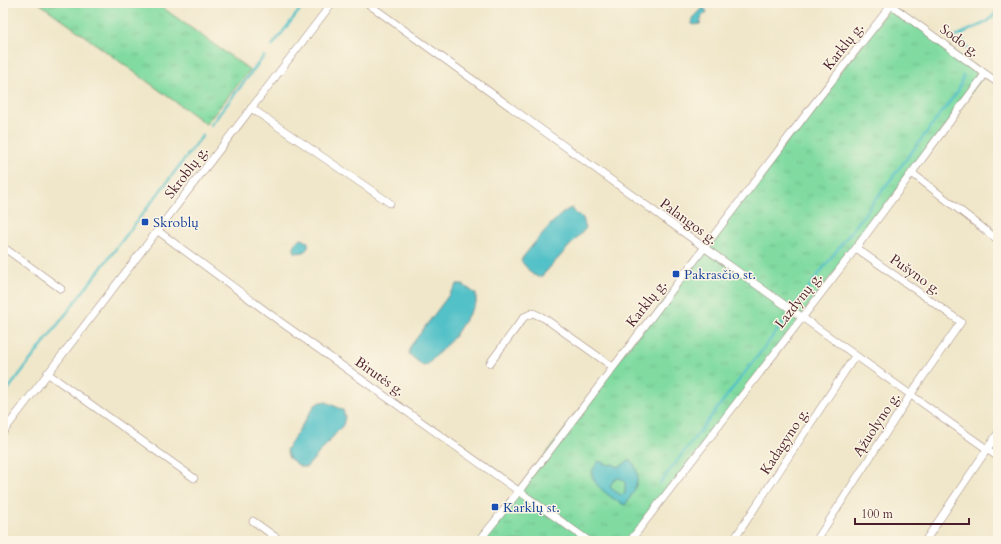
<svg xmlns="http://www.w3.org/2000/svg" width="1001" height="544" viewBox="0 0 1001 544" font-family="Cardo,serif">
<defs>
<pattern id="grass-tufts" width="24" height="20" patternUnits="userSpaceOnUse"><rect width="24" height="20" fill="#81dba1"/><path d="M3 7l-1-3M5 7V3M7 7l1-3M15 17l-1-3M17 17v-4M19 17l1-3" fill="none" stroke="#71bc8b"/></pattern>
</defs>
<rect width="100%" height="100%" fill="#fcf5e5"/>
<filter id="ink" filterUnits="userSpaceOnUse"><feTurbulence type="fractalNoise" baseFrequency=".025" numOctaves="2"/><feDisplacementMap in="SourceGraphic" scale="8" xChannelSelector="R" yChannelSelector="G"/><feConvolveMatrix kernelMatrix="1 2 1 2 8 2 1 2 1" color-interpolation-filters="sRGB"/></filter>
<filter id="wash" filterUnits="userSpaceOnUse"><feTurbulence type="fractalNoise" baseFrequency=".012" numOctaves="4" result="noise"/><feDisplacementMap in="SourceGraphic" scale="16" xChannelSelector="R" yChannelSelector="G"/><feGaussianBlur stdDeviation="0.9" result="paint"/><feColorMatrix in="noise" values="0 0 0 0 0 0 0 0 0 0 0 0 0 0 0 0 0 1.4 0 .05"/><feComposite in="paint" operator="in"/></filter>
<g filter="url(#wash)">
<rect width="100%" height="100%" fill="#f0e7ca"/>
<path fill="url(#grass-tufts)" stroke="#667d66" d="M 39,3 L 156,3 L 250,70 L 206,124 Z
M 891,6 L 985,74 L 630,541 L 479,541 Z"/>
<path fill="#53c1c8" stroke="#4e707a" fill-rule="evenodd" d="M 702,8 L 705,9 L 707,12 L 702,16 L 700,24 L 694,25 L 692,24 L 692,18 Z
M 572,208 L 576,214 L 583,218 L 586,228 L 542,276 L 538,277 L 532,274 L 521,261 L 523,257 C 532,246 560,210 572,208 Z
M 302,239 L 308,242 L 308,248 L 304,252 L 296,253 L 294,250 C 294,245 296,240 302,239 Z
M 457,284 L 462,284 L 476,294 L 476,303 L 454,337 L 428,364 L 423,366 L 409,354 L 410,347 Z
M 320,402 L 326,402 L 343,410 L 345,417 L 343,425 L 307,467 L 301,467 L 289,458 L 286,450 L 315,405 Z
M 631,460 C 644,475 635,491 625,505 C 615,501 590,484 592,472 C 593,468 597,464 599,461 L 608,465 L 612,464 L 619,467 ZM 618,478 L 622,479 L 625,482 L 625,493 L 621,495 L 612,489 L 610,486 L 613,481 Z"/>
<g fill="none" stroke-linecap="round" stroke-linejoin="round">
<path stroke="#53c1c8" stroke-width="2.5" d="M 963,33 L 962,40 L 968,49
M 954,37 L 987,22 L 998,11
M 272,46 L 305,3
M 211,125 L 264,56
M 796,304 L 958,91 L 963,76
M 3,396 L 203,135
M 660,483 L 786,319"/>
</g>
</g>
<g filter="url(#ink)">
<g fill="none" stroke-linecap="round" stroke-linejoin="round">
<defs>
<path id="minor" d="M 367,3 L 705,248 L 998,457
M 888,3 L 998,83
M 251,108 L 390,203
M 912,173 L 998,240
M 158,231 L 282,323 L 589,541
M 3,247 L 61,289
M 490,363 L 524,317 L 533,313 L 544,318 L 613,367
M 47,373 L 194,478
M 3,432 L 332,3
M 253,521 L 281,541
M 479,541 L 519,491 L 813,105 L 893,3
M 630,541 L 856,248 L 985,74
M 733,541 L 855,356
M 816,541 L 911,394 L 961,322 L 856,248
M 925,541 L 998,433"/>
</defs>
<use href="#minor" stroke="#9d837a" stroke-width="8"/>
<use href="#minor" stroke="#fff" stroke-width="7"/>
</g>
</g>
<g fill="#1a4fb4" stroke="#fcf5e5" stroke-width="1.5">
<rect x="141" y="218" width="8" height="8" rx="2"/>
<rect x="672" y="270" width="8" height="8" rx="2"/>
<rect x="491" y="503" width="8" height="8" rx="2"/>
</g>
<g text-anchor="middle" stroke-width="3" stroke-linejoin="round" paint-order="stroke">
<g font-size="14" fill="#4a1f2b" stroke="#fcf5e5">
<text transform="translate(960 40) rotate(36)" y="5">Sodo g.</text>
<text transform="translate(843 46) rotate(-52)" y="5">Karklų g.</text>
<text transform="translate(186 172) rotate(-53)" y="5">Skroblų g.</text>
<text transform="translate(689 221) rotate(36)" y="5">Palangos g.</text>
<text transform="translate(916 274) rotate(35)" y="5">Pušyno g.</text>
<text transform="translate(798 300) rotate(-52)" y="5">Lazdynų g.</text>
<text transform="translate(646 303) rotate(-52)" y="5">Karklų g.</text>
<text transform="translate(380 376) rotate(35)" y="5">Birutės g.</text>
<text transform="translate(876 424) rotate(-57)" y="5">Ąžuolyno g.</text>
<text transform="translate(784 441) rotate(-57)" y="5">Kadagyno g.</text>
</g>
<g font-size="14" fill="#164399" stroke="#fcf5e5" text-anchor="start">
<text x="153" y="227">Skroblų</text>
<text x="684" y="279">Pakrasčio st.</text>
<text x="503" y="512">Karklų st.</text>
</g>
</g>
<rect width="1001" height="544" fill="none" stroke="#fcf5e5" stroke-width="16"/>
<path d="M855 518v6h114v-6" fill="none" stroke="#4a1f2b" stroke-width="2"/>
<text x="861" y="518" font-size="12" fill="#4a1f2b" stroke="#fcf5e5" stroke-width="3" paint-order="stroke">100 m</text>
</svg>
